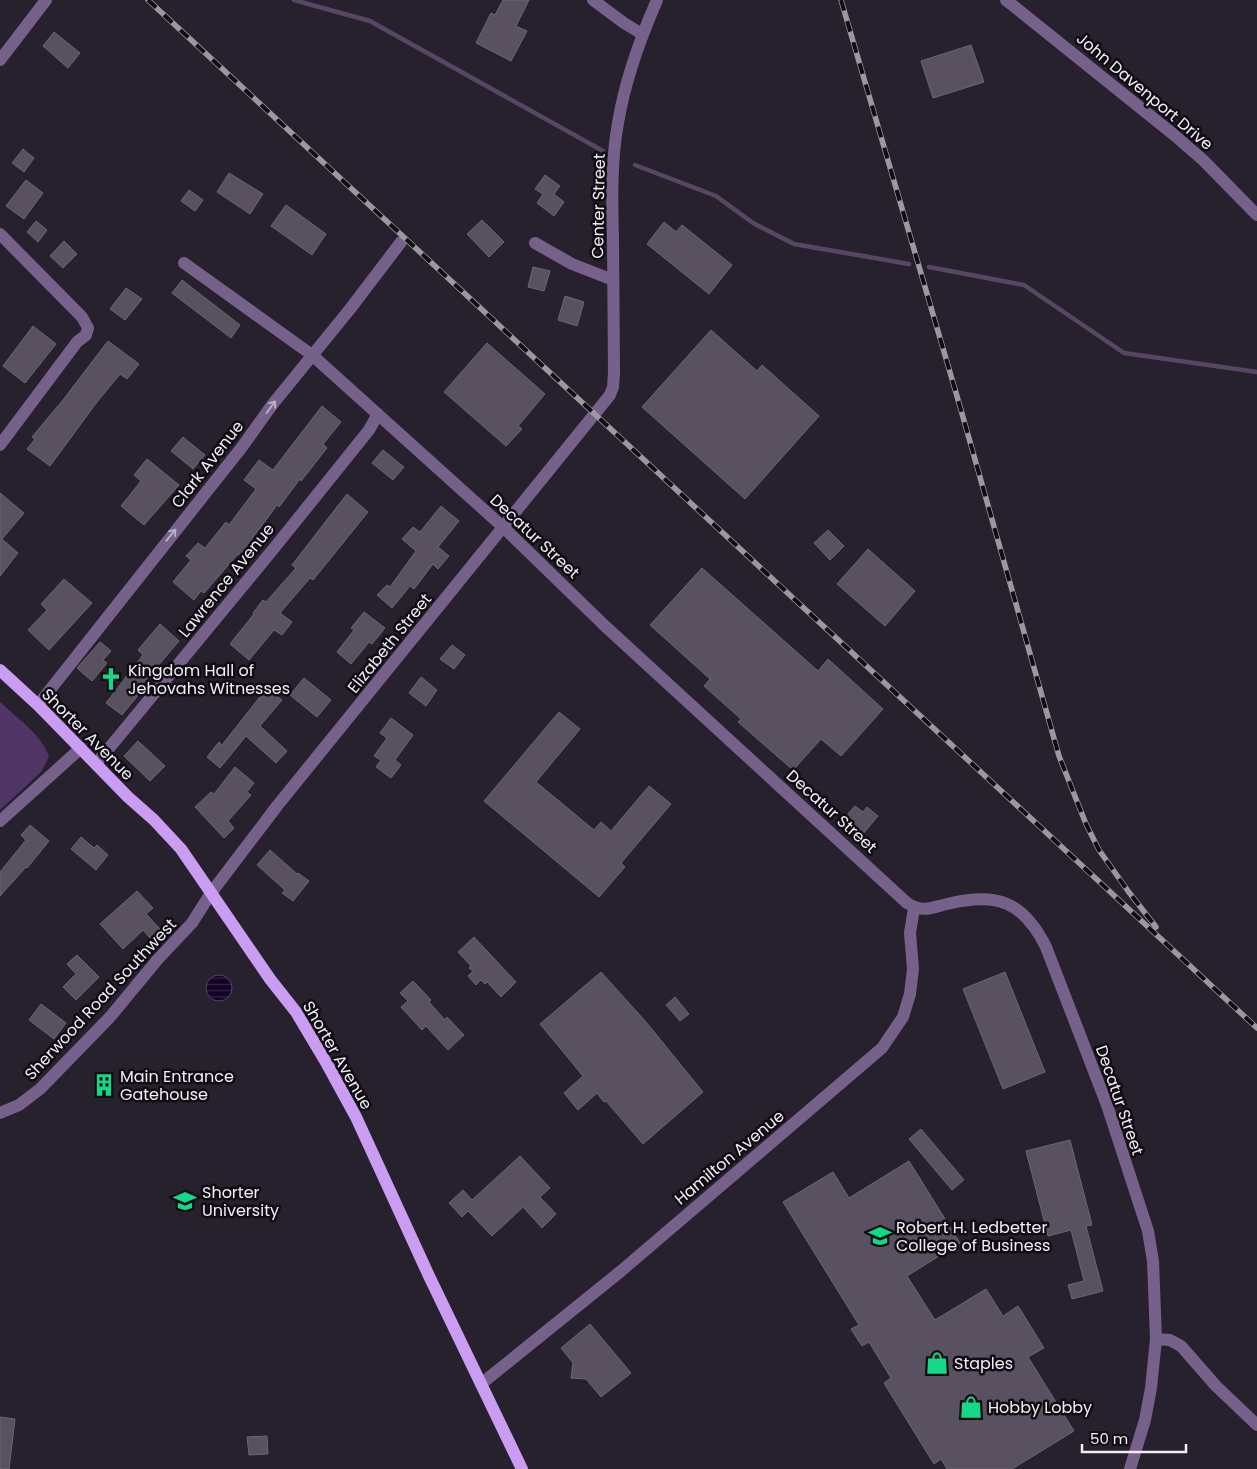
<svg xmlns="http://www.w3.org/2000/svg" width="1257" height="1469" viewBox="0 0 1257 1469" font-family="Poppins,sans-serif">
<defs>
<pattern id="water-rules" width="6" height="5" patternUnits="userSpaceOnUse" patternTransform="scale(1.25)"><rect width="6" height="5" fill="#150027"/><path d="M0 2.5h6" fill="none" stroke="#382647"/></pattern>
</defs>
<rect width="100%" height="100%" fill="#27212e"/>
<path fill="#503566" d="M 0,702 C 16,717 43,736 49,757 L 41,772 L 0,810 Z"/>
<path fill="url(#water-rules)" stroke="#574765" d="M206 988a13 13 0 1 1 26 0a13 13 0 1 1-26 0Z"/>
<g fill="none" stroke-linecap="round" stroke-linejoin="round">
<path stroke="#574765" stroke-width="4.5" d="M 294,0 L 370,21 L 603,151
M 635,165 L 716,196 L 753,223 L 794,244 L 909,264
M 929,267 L 1024,285 L 1124,353 L 1257,372"/>
</g>
<path fill="#595160" stroke="#6d6575" d="M 503,0 L 529,0 L 516,26 L 527,31 L 511,61 L 476,43 L 491,13 L 495,15 Z
M 54,32 L 80,53 L 68,68 L 43,46 Z
M 971,45 L 984,82 L 933,98 L 921,61 Z
M 23,149 L 34,158 L 24,172 L 12,163 Z
M 229,173 L 263,194 L 250,214 L 217,192 Z
M 545,175 L 560,186 L 554,194 L 564,202 L 554,216 L 537,203 L 543,194 L 535,189 Z
M 26,180 L 43,193 L 24,219 L 6,206 Z
M 189,190 L 203,200 L 195,211 L 181,201 Z
M 286,205 L 326,234 L 312,255 L 271,226 Z
M 482,220 L 504,242 L 489,257 L 467,234 Z
M 36,221 L 47,230 L 38,242 L 27,232 Z
M 664,222 L 676,232 L 682,225 L 732,265 L 709,294 L 647,244 Z
M 64,241 L 77,254 L 63,268 L 50,256 Z
M 533,267 L 550,271 L 544,291 L 528,287 Z
M 182,280 L 240,325 L 231,338 L 172,293 Z
M 126,288 L 142,299 L 125,320 L 110,309 Z
M 565,296 L 584,302 L 577,326 L 558,320 Z
M 33,326 L 56,344 L 25,383 L 3,366 Z
M 711,330 L 757,371 L 762,365 L 819,416 L 745,499 L 642,407 Z
M 108,341 L 139,364 L 127,379 L 120,374 L 97,402 L 50,466 L 27,449 L 35,439 L 32,437 L 63,400 Z
M 487,343 L 545,394 L 518,426 L 522,429 L 506,446 L 444,392 Z
M 322,406 L 341,422 L 323,444 L 327,448 L 301,481 L 300,479 L 279,507 L 277,505 L 240,555 L 238,554 L 204,593 L 201,591 L 194,600 L 173,582 L 191,560 L 186,556 L 198,543 L 205,548 L 226,522 L 229,525 L 256,489 L 244,480 L 259,460 L 273,470 Z
M 183,437 L 205,455 L 193,469 L 171,451 Z
M 383,450 L 404,467 L 393,480 L 372,463 Z
M 147,459 L 179,485 L 144,525 L 121,506 L 141,481 L 134,475 Z
M 0,493 L 24,513 L 2,539 L 18,553 L 0,576 Z
M 347,494 L 368,512 L 313,580 L 310,578 L 280,613 L 292,622 L 282,635 L 274,630 L 249,660 L 230,644 L 254,614 L 253,613 L 263,600 L 266,602 L 296,568 L 292,565 Z
M 441,506 L 459,521 L 438,547 L 449,556 L 438,569 L 433,564 L 414,589 L 410,586 L 392,608 L 377,595 L 387,585 L 390,587 L 416,551 L 402,539 L 413,527 L 420,532 Z
M 828,530 L 844,546 L 830,560 L 814,543 Z
M 868,549 L 915,591 L 885,626 L 837,584 Z
M 702,568 L 818,671 L 828,659 L 883,709 L 841,756 L 821,739 L 793,770 L 738,722 L 741,719 L 704,686 L 710,679 L 650,625 Z
M 64,579 L 92,603 L 49,650 L 28,630 L 47,610 L 41,604 Z
M 364,612 L 385,628 L 372,644 L 369,642 L 351,664 L 337,652 L 354,630 L 351,628 Z
M 160,624 L 179,641 L 141,686 L 144,688 L 122,715 L 106,703 L 143,655 L 138,650 Z
M 100,642 L 111,651 L 103,660 L 107,663 L 92,681 L 77,668 Z
M 452,645 L 465,655 L 454,669 L 440,659 Z
M 421,677 L 437,690 L 426,706 L 409,693 Z
M 304,678 L 331,700 L 317,717 L 290,695 Z
M 267,688 L 282,700 L 260,726 L 287,751 L 276,763 L 246,736 L 220,768 L 207,757 L 219,742 L 222,745 Z
M 559,712 L 580,729 L 536,782 L 594,830 L 601,822 L 611,831 L 649,786 L 671,804 L 621,863 L 625,867 L 599,897 L 484,801 Z
M 391,718 L 413,735 L 395,760 L 401,765 L 391,778 L 376,767 L 381,760 L 374,756 L 387,738 L 380,733 Z
M 138,741 L 165,766 L 150,781 L 124,756 Z
M 235,767 L 254,783 L 247,792 L 251,795 L 228,821 L 234,828 L 224,838 L 195,807 L 211,792 L 214,794 Z
M 855,806 L 863,812 L 867,807 L 878,816 L 862,835 L 851,825 L 855,822 L 847,815 Z
M 30,825 L 49,841 L 27,868 L 26,867 L 0,896 L 0,872 L 26,840 L 21,835 Z
M 81,837 L 94,848 L 97,845 L 108,855 L 96,870 L 71,849 Z
M 270,850 L 297,874 L 298,873 L 309,881 L 293,901 L 282,893 L 285,890 L 257,865 Z
M 137,891 L 153,908 L 146,914 L 160,929 L 150,938 L 143,930 L 123,949 L 100,924 Z
M 474,937 L 516,982 L 501,997 L 487,982 L 485,984 L 481,980 L 476,985 L 468,976 L 473,971 L 469,968 L 471,966 L 458,952 Z
M 77,955 L 99,977 L 76,1000 L 63,987 L 76,974 L 67,964 Z
M 601,972 L 646,1022 L 703,1092 L 643,1144 L 606,1101 L 604,1102 L 597,1093 L 578,1110 L 564,1093 L 583,1076 L 540,1024 Z
M 1005,972 L 1045,1072 L 1003,1089 L 963,989 Z
M 413,981 L 431,1000 L 429,1002 L 445,1020 L 447,1017 L 464,1035 L 448,1050 L 426,1026 L 422,1030 L 401,1007 L 408,1001 L 400,993 Z
M 675,997 L 689,1014 L 680,1021 L 666,1005 Z
M 41,1004 L 66,1023 L 54,1039 L 29,1020 Z
M 921,1129 L 964,1180 L 952,1190 L 909,1139 Z
M 1070,1140 L 1092,1225 L 1086,1226 L 1103,1291 L 1072,1299 L 1068,1285 L 1084,1281 L 1071,1230 L 1048,1236 L 1026,1151 Z
M 520,1156 L 550,1188 L 540,1197 L 556,1214 L 542,1228 L 523,1207 L 492,1236 L 468,1211 L 462,1217 L 449,1203 L 463,1190 L 472,1200 Z
M 909,1161 L 960,1243 L 907,1276 L 935,1320 L 986,1289 L 1003,1316 L 1018,1306 L 1044,1348 L 1028,1357 L 1074,1431 L 1012,1469 L 947,1469 L 941,1459 L 934,1464 L 884,1383 L 891,1378 L 869,1342 L 862,1346 L 851,1329 L 859,1325 L 783,1202 L 833,1172 L 849,1198 Z
M 590,1324 L 631,1373 L 601,1397 L 586,1379 L 571,1378 L 573,1363 L 561,1348 Z
M 0,1417 L 15,1419 L 9,1469 L 0,1469 Z
M 267,1436 L 268,1454 L 249,1455 L 247,1437 Z"/>
<g fill="none" stroke-linecap="round" stroke-linejoin="round">
<path stroke="#76618a" stroke-width="12" d="M 593,0 L 624,23 L 642,34
M 0,60 L 46,0
M 0,234 L 82,317 L 88,328 L 86,335 L 77,342 L 0,445
M 535,243 L 572,264 L 613,280
M 184,263 L 312,355 L 503,527 L 605,626 L 907,903 C 923,913 930,908 947,904 C 997,892 1023,901 1046,947 L 1107,1105 L 1148,1231 L 1153,1261 L 1156,1339 L 1151,1388 L 1145,1420 L 1130,1469
M 38,705 L 242,447 L 272,405 L 350,309 L 401,242
M 96,764 L 275,547 L 369,430 L 378,414
M 0,821 L 81,748
M 0,1113 L 19,1105 L 40,1089 L 110,1017 L 158,959 L 192,923 L 211,893
M 1156,1339 L 1170,1340 L 1181,1346 L 1216,1386 L 1257,1425
M 481,1384 L 621,1271 L 882,1048 L 903,1017 L 910,994 L 913,969 L 910,933 L 914,908"/>
<path stroke="#76618a" stroke-width="12" d="M 1006,0 L 1173,134 L 1203,160 L 1257,215
M 211,893 L 277,806 L 610,395 L 613,387 L 614,373 C 614,329 613,285 613,240 C 612,201 611,161 618,123 C 625,80 640,39 657,0"/>
<path stroke="#ca9cf2" stroke-width="12" d="M 0,670 L 38,705 L 128,797 L 154,820 L 181,849 L 270,979 L 296,1012 L 327,1064 L 356,1117 L 429,1276 L 522,1469"/>
<defs>
<path id="rail" d="M 148,0 L 1257,1028
M 841,0 L 959,403 L 1059,756 L 1086,824 L 1099,850 L 1128,891 L 1156,927"/>
</defs>
<use href="#rail" stroke="#9c98a2" stroke-width="5.5"/>
<use href="#rail" stroke="#0f0c12" stroke-width="4" stroke-dasharray="11" stroke-linecap="butt"/>
</g>
<defs><path id="oneway-shaft" d="M-6 0H5M1.5-3L5.5 0L1.5 3" fill="none" stroke-width="1.6" stroke-linecap="round" stroke-linejoin="round" transform="scale(1.25)"/></defs>
<g stroke="#baafc6">
<use href="#oneway-shaft" transform="translate(271 407) rotate(-53)"/>
<use href="#oneway-shaft" transform="translate(171 535) rotate(-51)"/>
</g>
<defs>
<symbol id="church-bare" viewBox="-9 -9 18 18"><path d="M-1.2-6h2.4v3.5h3.3v2.4h-3.3V6h-2.4V-.1h-3.3v-2.4h3.3Z" fill="#14d989" stroke="#0f0c12" stroke-width="2.5" paint-order="stroke"/></symbol>
<symbol id="building-bare" viewBox="-9 -9 18 18"><path d="M-4-6H4V6H1V3H-1V6H-4ZM-2.5-4.3h1.7v1.8h-1.7ZM.8-4.3h1.7v1.8H.8ZM-2.5-1h1.7V.8h-1.7ZM.8-1h1.7V.8H.8Z" fill="#14d989" stroke="#0f0c12" stroke-width="2.5" paint-order="stroke"/></symbol>
<symbol id="university-bare" viewBox="-9 -9 18 18"><path d="M0-5L7-2L0 1L-7-2ZM-4 1L0 2.5L4 1V4Q0 6-4 4Z" fill="#14d989" stroke="#0f0c12" stroke-width="2.5" paint-order="stroke"/></symbol>
<symbol id="shop-bare" viewBox="-9 -9 18 18"><path d="M-5-2.5h2.3a2.7 3.5 0 0 1 5.4 0H5L5.5 6h-11ZM-1.5-2.5h3a1.5 2.3 0 0 0-3 0Z" fill="#14d989" stroke="#0f0c12" stroke-width="2.5" paint-order="stroke"/></symbol>
</defs>
<g fill-rule="evenodd">
<use href="#church-bare" x="95" y="663" width="32" height="32"/>
<use href="#building-bare" x="88" y="1069" width="32" height="32"/>
<use href="#university-bare" x="169" y="1185" width="32" height="32"/>
<use href="#university-bare" x="864" y="1220" width="32" height="32"/>
<use href="#shop-bare" x="921" y="1347" width="32" height="32"/>
<use href="#shop-bare" x="955" y="1391" width="32" height="32"/>
</g>
<g text-anchor="middle" stroke-width="5" stroke-linejoin="round" paint-order="stroke">
<g font-size="16" fill="#f2eef7" stroke="#0f0c12">
<text transform="translate(1145 91) rotate(40)" y="6">John Davenport Drive</text>
<text transform="translate(598 206) rotate(-89)" y="6">Center Street</text>
<text transform="translate(207 464) rotate(-52)" y="6">Clark Avenue</text>
<text transform="translate(535 536) rotate(43)" y="6">Decatur Street</text>
<text transform="translate(226 580) rotate(-51)" y="6">Lawrence Avenue</text>
<text transform="translate(389 643) rotate(-51)" y="6">Elizabeth Street</text>
<text transform="translate(88 734) rotate(45)" y="6">Shorter Avenue</text>
<text transform="translate(832 811) rotate(42)" y="6">Decatur Street</text>
<text transform="translate(100 999) rotate(-47)" y="6">Sherwood Road Southwest</text>
<text transform="translate(338 1055) rotate(60)" y="6">Shorter Avenue</text>
<text transform="translate(1120 1100) rotate(71)" y="6">Decatur Street</text>
<text transform="translate(729 1157) rotate(-40)" y="6">Hamilton Avenue</text>
</g>
<g font-size="16" fill="#f2eef7" stroke="#0f0c12" text-anchor="start">
<text x="128" y="676">Kingdom Hall of<tspan x="128" dy="18">Jehovahs Witnesses</tspan></text>
<text x="120" y="1082">Main Entrance<tspan x="120" dy="18">Gatehouse</tspan></text>
<text x="202" y="1198">Shorter<tspan x="202" dy="18">University</tspan></text>
<text x="896" y="1233">Robert H. Ledbetter<tspan x="896" dy="18">College of Business</tspan></text>
<text x="954" y="1369">Staples</text>
<text x="988" y="1413">Hobby Lobby</text>
</g>
</g>
<path d="M1082 1444v8h104v-8" fill="none" stroke="#f2eef7" stroke-width="2.5"/>
<text x="1090" y="1444" font-size="15" fill="#f2eef7" stroke="#0f0c12" stroke-width="4" paint-order="stroke">50 m</text>
</svg>
